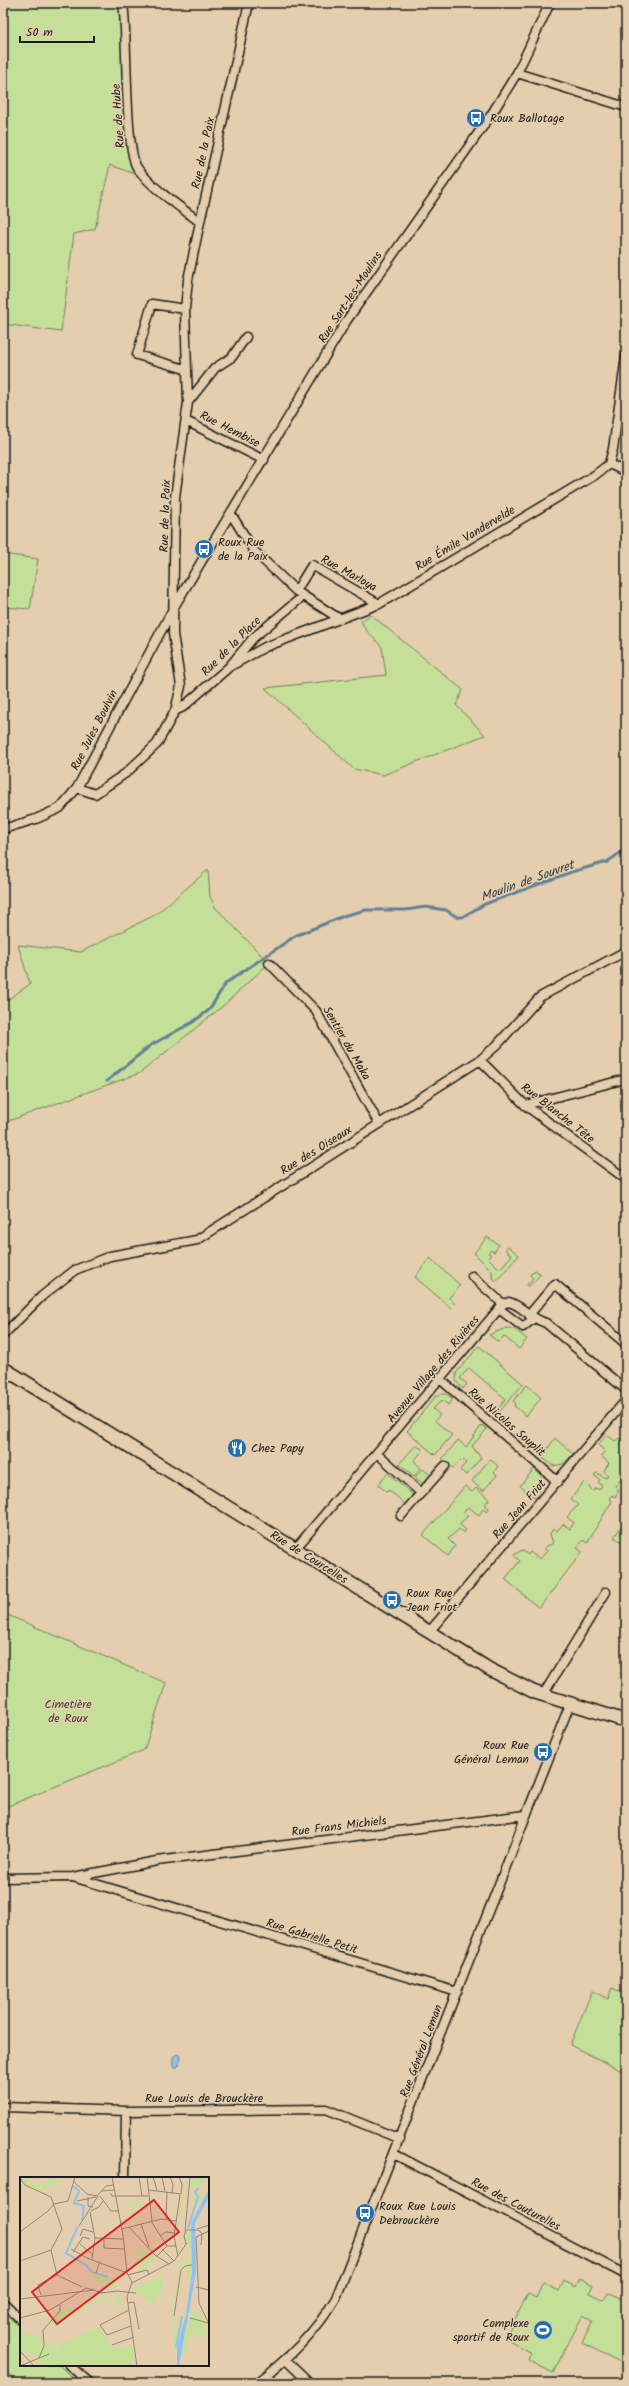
<svg xmlns="http://www.w3.org/2000/svg" width="629" height="2386" viewBox="0 0 629 2386" font-family="Kalam,sans-serif">
<rect width="100%" height="100%" fill="#e4cead"/>
<filter id="ink" filterUnits="userSpaceOnUse"><feTurbulence type="fractalNoise" baseFrequency=".025" numOctaves="2"/><feDisplacementMap in="SourceGraphic" scale="8" xChannelSelector="R" yChannelSelector="G"/><feConvolveMatrix kernelMatrix="1 2 1 2 8 2 1 2 1" color-interpolation-filters="sRGB"/></filter>
<g filter="url(#ink)">
<path fill="#c4e098" stroke="#707e5a" d="M 3,3 L 121,3 L 130,165 L 135,174 L 110,165 L 95,229 L 74,234 L 61,332 L 3,324 Z
M 3,554 L 38,559 L 30,609 L 3,607 Z
M 371,615 L 463,690 L 456,705 L 485,735 L 383,775 L 354,769 L 265,688 L 386,675 L 382,647 L 366,630 L 361,621 Z
M 208,870 L 210,897 L 215,907 L 269,963 L 224,1005 L 140,1073 L 3,1123 L 3,1003 L 30,984 L 18,945 L 81,952 L 155,915 Z
M 487,1237 L 499,1245 L 494,1252 L 491,1250 L 488,1253 L 491,1255 L 488,1258 L 500,1269 L 512,1255 L 505,1250 L 508,1246 L 519,1255 L 496,1281 L 492,1277 L 492,1271 L 474,1253 Z
M 430,1258 L 460,1285 L 449,1298 L 455,1304 L 451,1308 L 415,1277 Z
M 535,1270 L 541,1274 L 528,1287 L 527,1285 L 533,1278 L 530,1275 Z
M 506,1328 L 514,1329 L 527,1339 L 519,1349 L 504,1336 L 498,1342 L 489,1335 Z
M 479,1346 L 523,1384 L 495,1417 L 486,1409 L 490,1404 L 497,1410 L 506,1399 L 469,1368 L 460,1378 L 467,1384 L 463,1389 L 456,1381 L 456,1373 Z
M 527,1385 L 541,1398 L 526,1416 L 514,1406 L 516,1404 L 513,1401 Z
M 446,1394 L 453,1399 L 448,1405 L 442,1400 L 433,1409 L 440,1415 L 435,1421 L 452,1435 L 435,1455 L 407,1431 L 435,1397 L 440,1394 Z
M 482,1425 L 487,1429 L 472,1446 L 481,1458 L 466,1475 L 460,1470 L 466,1463 L 462,1459 L 453,1468 L 442,1459 L 458,1440 L 466,1447 Z
M 607,1435 L 615,1441 L 619,1438 L 625,1442 L 626,1441 L 626,1475 L 624,1482 L 620,1480 L 615,1486 L 619,1490 L 615,1497 L 612,1495 L 609,1498 L 612,1501 L 587,1543 L 583,1540 L 577,1548 L 582,1552 L 539,1608 L 505,1579 L 520,1561 L 514,1555 L 522,1550 L 528,1555 L 530,1552 L 540,1559 L 547,1551 L 544,1548 L 553,1543 L 550,1534 L 553,1529 L 557,1531 L 563,1524 L 570,1529 L 574,1523 L 567,1517 L 578,1505 L 571,1499 L 584,1482 L 593,1491 L 596,1488 L 599,1490 L 602,1486 L 598,1482 L 600,1480 L 594,1475 L 597,1473 L 605,1478 L 608,1475 L 604,1471 L 609,1463 L 601,1456 L 605,1451 L 598,1445 Z
M 555,1438 L 573,1454 L 563,1464 L 553,1466 L 542,1457 Z
M 416,1445 L 423,1450 L 414,1461 L 421,1468 L 414,1476 L 399,1464 Z
M 490,1459 L 498,1466 L 494,1472 L 497,1475 L 483,1491 L 472,1481 Z
M 423,1469 L 431,1476 L 423,1484 L 415,1477 Z
M 534,1469 L 542,1477 L 543,1484 L 533,1497 L 520,1486 Z
M 388,1473 L 413,1495 L 406,1505 L 389,1490 L 387,1492 L 378,1485 Z
M 465,1486 L 472,1492 L 476,1488 L 489,1499 L 485,1505 L 489,1508 L 487,1512 L 483,1509 L 479,1515 L 468,1507 L 463,1512 L 468,1516 L 459,1524 L 466,1530 L 464,1533 L 459,1529 L 448,1539 L 455,1546 L 448,1556 L 423,1535 Z
M 626,1520 L 626,1545 L 614,1537 Z
M 3,1613 L 166,1683 L 144,1750 L 3,1808 Z
M 612,1988 L 626,1994 L 626,2073 L 570,2045 L 592,1991 L 608,1999 Z
M 580,2278 L 593,2285 L 589,2293 L 604,2300 L 608,2293 L 626,2302 L 626,2365 L 582,2343 L 593,2321 L 583,2315 L 553,2373 L 528,2360 L 531,2353 L 505,2339 L 528,2294 L 536,2298 L 543,2283 L 559,2291 L 564,2281 L 576,2287 Z
M 3,2312 L 21,2328 L 21,2365 L 59,2365 L 77,2383 L 17,2383 L 3,2368 Z"/>
<path fill="#91c2ed" stroke="#628099" d="M 177,2054 L 180,2056 L 179,2065 L 176,2068 L 173,2065 L 173,2057 Z"/>
<g fill="none" stroke-linecap="round" stroke-linejoin="round">
<path stroke="#628099" stroke-width="3" d="M 107,1081 L 151,1045 L 193,1022 L 209,1010 L 226,983 L 295,936 L 346,915 L 366,910 L 406,910 L 426,907 L 446,910 L 457,917 L 462,917 L 485,904 L 571,872 L 607,862 L 626,849"/>
<defs>
<path id="street" d="M 123,3 C 128,34 124,152 138,169 C 154,190 179,206 200,222
M 517,73 L 626,107
M 185,309 L 152,304 L 137,355 L 185,369
M 188,402 L 215,368 L 232,357 L 246,337
M 186,421 L 264,460
M 609,464 L 626,472
M 231,514 L 254,551 L 296,591 L 340,619
M 296,591 L 312,565 L 379,604
M 229,667 L 265,647 L 379,604 L 595,475 L 609,464 L 613,449 L 626,356
M 175,711 L 183,707 L 229,667 L 253,638 L 302,597
M 77,788 L 95,794 L 126,773 L 157,744 L 175,711 L 181,686 L 173,634 L 175,497 L 188,402 L 185,309 L 188,280 L 200,222 L 249,3
M 3,829 L 36,819 L 60,808 L 77,788 L 174,607 L 347,320 L 491,115 L 517,73 L 550,3
M 269,963 L 316,1011 L 379,1124
M 480,1060 L 525,1105 L 626,1179
M 525,1105 L 626,1079
M 472,1276 L 503,1304
M 499,1309 L 523,1327 L 533,1319
M 529,1315 L 555,1284 L 626,1344
M 3,1335 L 42,1296 L 75,1270 L 110,1256 L 197,1240 L 480,1060 L 497,1045 L 540,997 L 626,951
M 440,1379 L 558,1482
M 377,1453 L 421,1493 L 401,1516
M 421,1493 L 445,1466
M 296,1548 L 503,1304 L 509,1302 C 523,1306 529,1318 546,1323 L 626,1390
M 429,1632 L 626,1400
M 543,1695 L 606,1592
M 3,1878 L 73,1877 L 157,1861 L 525,1815
M 76,1878 L 457,1992
M 3,2107 L 126,2111 L 326,2109 L 400,2139
M 394,2154 L 626,2275
M 125,2178 L 126,2111
M 3,2302 L 21,2320
M 286,2360 L 310,2383
M 69,2365 L 90,2383
M 257,2383 C 289,2358 315,2333 336,2298 L 570,1704"/>
<path id="secondary" d="M 3,1368 L 489,1669 L 534,1692 L 626,1721"/>
</defs>
<use href="#street" stroke="#1c1c1c" stroke-width="11"/>
<use href="#secondary" stroke="#1c1c1c" stroke-width="15"/>
<use href="#street" stroke="#e4cead" stroke-width="8"/>
<use href="#secondary" stroke="#e4cead" stroke-width="12"/>
</g>
</g>
<defs>
<symbol id="bus-disc" viewBox="-11 -11 22 22"><circle r="9.5" fill="#1f6fb2" stroke="#e4cead"/><path d="M-5-6H5V4H4V6H2V4H-2V6H-4V4H-5ZM-3.5-4V0h7V-4ZM-3.5 1.2v1.5H-2V1.2ZM2 1.2v1.5H3.5V1.2Z" fill="#fff"/></symbol>
<symbol id="restaurant-disc" viewBox="-11 -11 22 22"><circle r="9.5" fill="#1f6fb2" stroke="#e4cead"/><path d="M-5-6h1v4h1v-4h1v4h1v-4h1v5L-1.5 .5V6h-2V.5L-5-1ZM5-6V6H3V1.5H1.5Q1.5-4 5-6Z" fill="#fff"/></symbol>
<symbol id="stadium-disc" viewBox="-11 -11 22 22"><circle r="9.5" fill="#1f6fb2" stroke="#e4cead"/><path d="M0-5a6.5 5 0 1 0 0 10a6.5 5 0 1 0 0-10ZM-3.5-1.8h7v3.6h-7Z" fill="#fff"/></symbol>
</defs>
<g fill-rule="evenodd">
<use href="#bus-disc" x="465" y="107" width="22" height="22"/>
<use href="#bus-disc" x="193" y="538" width="22" height="22"/>
<use href="#restaurant-disc" x="226" y="1437" width="22" height="22"/>
<use href="#bus-disc" x="381" y="1589" width="22" height="22"/>
<use href="#bus-disc" x="532" y="1741" width="22" height="22"/>
<use href="#bus-disc" x="354" y="2202" width="22" height="22"/>
<use href="#stadium-disc" x="532" y="2319" width="22" height="22"/>
</g>
<g text-anchor="middle" stroke-width="3.5" stroke-linejoin="round" paint-order="stroke">
<g font-size="12" fill="#1c1c1c" stroke="#e4cead">
<text transform="translate(118 116) rotate(-94)" y="4">Rue de Hube</text>
<text transform="translate(203 153) rotate(-78)" y="4">Rue de la Paix</text>
<text transform="translate(350 297) rotate(-57)" y="4">Rue Sart-les-Moulins</text>
<text transform="translate(230 429) rotate(27)" y="4">Rue Hembise</text>
<text transform="translate(165 516) rotate(-88)" y="4">Rue de la Paix</text>
<text transform="translate(465 538) rotate(-31)" y="4">Rue Émile Vandervelde</text>
<text transform="translate(349 573) rotate(29)" y="4">Rue Marloya</text>
<text transform="translate(231 646) rotate(-45)" y="4">Rue de la Place</text>
<text transform="translate(94 730) rotate(-63)" y="4">Rue Jules Boulvin</text>
<text transform="translate(347 1043) rotate(60)" y="4">Sentier du Maka</text>
<text transform="translate(558 1113) rotate(38)" y="4">Rue Blanche Tête</text>
<text transform="translate(316 1150) rotate(-32)" y="4">Rue des Oiseaux</text>
<text transform="translate(433 1369) rotate(-50)" y="4">Avenue Village des Rivières</text>
<text transform="translate(507 1422) rotate(41)" y="4">Rue Nicolas Souplit</text>
<text transform="translate(519 1509) rotate(-49)" y="4">Rue Jean Friot</text>
<text transform="translate(309 1557) rotate(32)" y="4">Rue de Courcelles</text>
<text transform="translate(339 1826) rotate(-7)" y="4">Rue Frans Michiels</text>
<text transform="translate(312 1936) rotate(17)" y="4">Rue Gabrielle Petit</text>
<text transform="translate(421 2051) rotate(-69)" y="4">Rue Général Leman</text>
<text x="204" y="2102">Rue Louis de Brouckère</text>
<text transform="translate(516 2204) rotate(28)" y="4">Rue des Couturelles</text>
</g>
<g font-size="12" fill="#1c1c1c" stroke="#e4cead" text-anchor="start">
<text x="490" y="122">Roux Ballotage</text>
<text x="218" y="546">Roux Rue<tspan x="218" dy="14">de la Paix</tspan></text>
<text x="251" y="1452">Chez Papy</text>
<text x="406" y="1597">Roux Rue<tspan x="406" dy="14">Jean Friot</tspan></text>
<text x="529" y="1749" text-anchor="end">Roux Rue<tspan x="529" dy="14">Général Leman</tspan></text>
<text x="379" y="2210">Roux Rue Louis<tspan x="379" dy="14">Debrouckère</tspan></text>
<text x="529" y="2327" text-anchor="end">Complexe<tspan x="529" dy="14">sportif de Roux</tspan></text>
</g>
<g font-size="12" fill="#3e4335" stroke="#e4cead">
<text x="68" y="1708">Cimetière<tspan x="68" dy="14">de Roux</tspan></text>
</g>
<g font-size="13" font-style="italic" fill="#333d46" stroke="#e4cead">
<text transform="translate(527 880) rotate(-20)" y="5">Moulin de Souvret</text>
</g>
</g>
<g transform="translate(20 2177)">
<rect width="189" height="189" fill="#e4cead"/>
<path d="M 5,0 L 10,0 L 7,5 L 18,8 L 23,7 L 26,0 L 24,6 L 30,5 L 31,0 L 38,0 L 34,1 L 40,5 L 40,11 L 38,6 L 27,10 L 23,16 L 4,7 L 2,3 ZM 171,0 L 186,0 L 180,8 L 170,11 ZM 189,8 L 175,33 L 173,33 L 175,25 L 170,23 L 175,22 L 177,19 L 173,14 L 177,12 L 181,19 ZM 163,18 L 157,60 L 156,60 L 160,23 ZM 117,23 L 121,31 L 118,33 L 119,39 L 116,40 L 114,34 L 118,32 L 116,27 L 106,29 L 105,26 ZM 166,53 L 170,53 L 173,84 L 169,111 L 168,91 L 161,93 L 172,88 L 170,68 L 165,60 ZM 121,72 L 136,81 L 125,86 L 127,92 L 121,94 L 116,74 ZM 160,80 L 162,89 L 167,85 L 166,81 L 171,86 L 160,92 L 154,134 L 155,157 L 161,148 L 158,140 L 165,139 L 155,171 L 155,189 L 152,142 ZM 76,96 L 96,104 L 95,112 L 73,103 ZM 142,97 L 142,116 L 116,116 L 115,111 ZM 119,116 L 142,117 L 133,127 ZM 88,120 L 101,120 L 102,127 L 97,130 L 99,137 L 95,130 L 96,122 L 70,127 L 35,149 L 34,147 L 28,148 L 40,134 L 51,131 L 56,135 L 67,122 L 70,126 ZM 171,131 L 175,137 L 181,138 L 181,141 L 187,142 L 184,153 L 188,155 L 183,167 L 183,189 L 183,159 L 171,157 L 183,157 L 170,155 L 167,174 L 164,178 L 160,177 L 170,143 L 178,143 L 170,140 ZM 79,150 L 93,172 L 110,169 L 114,171 L 115,177 L 110,189 L 21,189 L 14,183 L 22,182 L 21,178 L 18,181 L 0,171 L 0,158 L 6,155 L 8,159 L 13,156 L 16,161 L 22,159 L 23,172 L 25,168 L 34,166 L 37,174 L 41,167 Z" fill="#c4e098"/>
<path d="M 189,12 L 189,20 L 175,46 L 176,95 L 159,189 L 157,189 L 157,169 L 166,137 L 172,95 L 171,46 Z" fill="#91c2ed"/>
<path fill="none" stroke="#91c2ed" stroke-width="2" d="M 53,9 L 59,14 L 54,26 L 64,29 L 62,43M 58,49 L 46,76 L 66,88 L 72,95 L 88,100M 168,51 L 178,20 L 175,15 L 178,11M 156,170 L 162,139"/>
<path fill="none" stroke="#948773" stroke-width="1" d="M 92,0 L 103,58 L 107,96 L 112,105 L 107,120 L 117,189M 119,0 L 122,19M 127,0 L 132,44M 133,0 L 137,13M 142,0 L 145,14M 150,0 L 153,8 L 152,16M 159,0 L 162,7 L 161,17M 0,1 L 5,8 L 31,20 L 42,52 L 31,73 L 0,84M 53,4 L 67,17 L 77,19 L 86,9 L 93,8M 129,13 L 161,17M 82,14 L 94,13M 90,16 L 92,19 L 128,19M 80,19 L 91,34 L 98,34M 68,20 L 68,29 L 73,30M 57,24 L 76,20M 34,27 L 48,24 L 55,0M 71,34 L 79,30 L 83,24M 70,35 L 75,61 L 72,82M 146,42 L 147,15M 131,44 L 147,69M 121,47 L 129,70M 59,49 L 78,19M 109,50 L 135,78 L 149,87M 102,52 L 141,42 L 156,44M 177,52 L 189,48M 165,54 L 170,0M 189,54 L 176,60 L 179,126 L 189,147M 0,55 L 28,34 L 34,27M 60,59 L 63,52 L 73,55M 140,59 L 146,55 L 155,56M 75,61 L 103,62M 84,61 L 84,71 L 104,72M 60,67 L 73,78M 166,67 L 164,59 L 166,53 L 178,53 L 182,56M 181,68 L 182,56M 51,72 L 67,81 L 107,96M 142,72 L 154,84M 31,73 L 37,98M 53,75 L 63,60 L 70,62M 137,79 L 147,69 L 156,69M 158,80 L 154,59 L 160,18M 76,96 L 80,84M 108,98 L 127,93 L 129,97M 112,106 L 154,84 L 167,66M 176,110 L 189,113M 21,118 L 18,108 L 37,98 L 62,110M 0,122 L 74,113 L 81,116 L 97,114 L 116,116M 108,126 L 114,125 L 119,152M 154,139 L 161,93 L 165,89 L 172,88M 0,141 L 30,133 L 66,111 L 74,113M 170,141 L 188,146M 80,148 L 87,158 L 111,149M 80,148 L 109,133M 92,168 L 114,160M 24,169 L 23,153 L 40,134 L 40,128M 0,174 L 14,189M 19,181 L 24,169M 0,189 L 29,177"/>
<path fill="#d62828" fill-opacity="0.15" stroke="#d62828" stroke-width="2" d="M 134,23 L 159,55 L 37,147 L 12,115 Z"/>
<rect width="189" height="189" fill="none" stroke="#1c1c1c" stroke-width="2"/>
</g>
<rect width="629" height="2386" fill="none" stroke="#e4cead" stroke-width="16"/>
<rect x="8" y="8" width="613" height="2370" fill="none" stroke="#1c1c1c" stroke-width="1.5" filter="url(#ink)"/>
<path d="M20 36v6h74v-6" fill="none" stroke="#1c1c1c" stroke-width="2"/>
<text x="26" y="36" font-size="12" fill="#1c1c1c" stroke="#e4cead" stroke-width="3" paint-order="stroke">50 m</text>
</svg>
